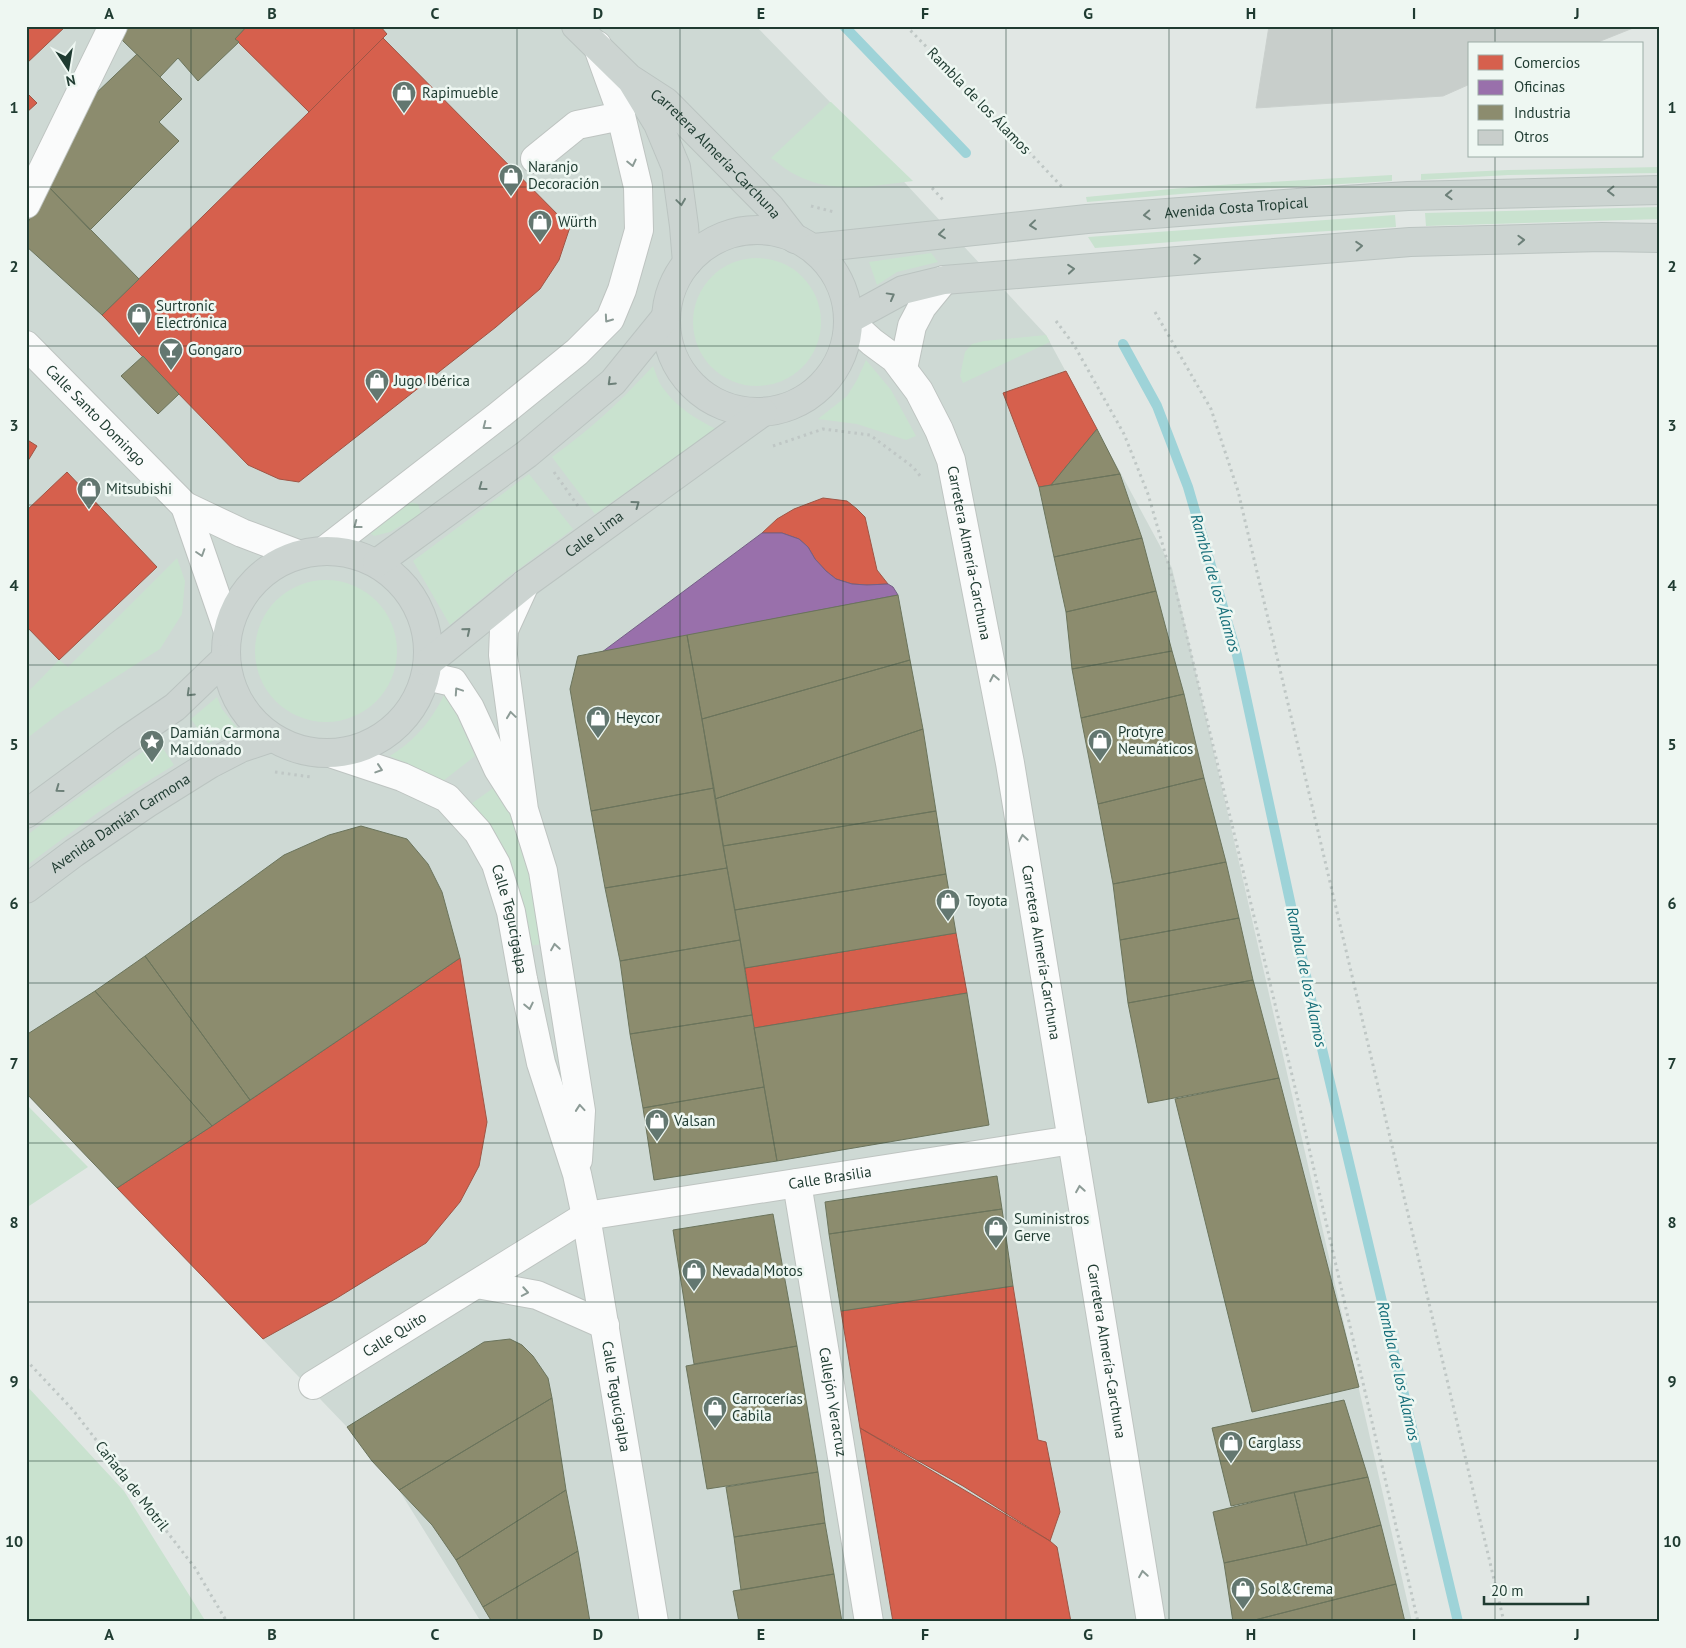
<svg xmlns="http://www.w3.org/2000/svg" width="1686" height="1648" viewBox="0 0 1686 1648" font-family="'PT Sans',sans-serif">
<rect width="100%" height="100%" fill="#e1e7e4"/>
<path fill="#ced9d4" d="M 26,26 L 756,26 L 830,102 L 1046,335 L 1172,568 L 1412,1622 L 481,1622 L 399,1490 L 347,1427 L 26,1093 Z"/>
<path fill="#c9e2cf" d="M 830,102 L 831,102 L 913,181 C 872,186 833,195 794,174 C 786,170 779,163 771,158 Z
M 1660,167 L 1660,173 L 1508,175 L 1421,180 L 1421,174 L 1508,170 Z
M 1392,175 L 1392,181 L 1204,192 L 1087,202 L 1086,197 L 1203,186 Z
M 1660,207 L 1660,219 L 1426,226 L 1425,213 Z
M 1395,215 L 1396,227 L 1262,235 L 1095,248 L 1088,237 Z
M 931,253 L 938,262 L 897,272 L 877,285 L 869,262 Z
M693 322a64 64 0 1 1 128 0a64 64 0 1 1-128 0Z
M 1046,335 L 1050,342 L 963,383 L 960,376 L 965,352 L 972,344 L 984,341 Z
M 866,360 L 891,390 L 916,436 L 906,440 L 857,424 L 818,419 L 847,396 L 857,380 Z
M 653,366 C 656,373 658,382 663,388 C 676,407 696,419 716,429 L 595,514 L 552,457 C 591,429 620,402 653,366 Z
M 529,474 L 573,529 L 508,577 L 450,625 L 413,561 Z
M 408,502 L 418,504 L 421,514 L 390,532 L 374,536 L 370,533 L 373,527 Z
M 177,558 L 185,581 L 182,614 L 160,649 L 61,712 L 26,739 L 26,694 L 59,660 L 68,667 Z
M255 651a71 71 0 1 1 142 0a71 71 0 1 1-142 0Z
M 446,691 L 475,756 L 443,781 L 390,756 C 417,739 432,720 446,691 Z
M 217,697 L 222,709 L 238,729 L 208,743 L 191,719 Z
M 158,741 L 174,765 L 100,811 L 26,866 L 26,836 L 55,814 Z
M 496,786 L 521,837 L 549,943 L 529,946 L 523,904 L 506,851 L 471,804 Z
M 26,1104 L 88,1167 L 26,1208 Z
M 26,1385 L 124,1491 L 206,1622 L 26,1622 Z"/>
<path fill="#d6604d" stroke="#9f5545" d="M 26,26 L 66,26 L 26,64 Z
M 247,26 L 380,26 L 387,34 L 309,112 L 235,39 Z
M 383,38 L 570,227 L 559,260 L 540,289 L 496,327 L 299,482 L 279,479 L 248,465 L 102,315 L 309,112 Z
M 26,92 L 37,103 L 26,113 Z
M 1066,371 L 1097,429 L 1051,485 L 1039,487 L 1003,393 Z
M 26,439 L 37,446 L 26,464 Z
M 67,472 L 157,567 L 59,660 L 26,626 L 26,511 Z
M 823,498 L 847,501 L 857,509 L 865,517 L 877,570 L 888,584 L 867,585 L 852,584 L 836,579 L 826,571 L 815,559 L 808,547 L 799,539 L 782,533 L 762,533 L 777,519 L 794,509 Z
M 956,933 L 967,993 L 754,1028 L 745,968 Z
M 460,958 L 487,1122 L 479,1166 L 460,1202 L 426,1243 L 337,1298 L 263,1339 L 117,1188 L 212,1126 Z
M 1013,1286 L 1038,1440 L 1046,1442 L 1060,1512 L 1050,1541 L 963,1486 L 860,1428 L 841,1311 Z
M 860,1428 L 1050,1541 L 1057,1547 L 1071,1622 L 893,1622 Z"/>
<path fill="#9970ab" stroke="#746086" d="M 762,533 L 782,533 L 799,539 L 808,547 L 815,559 L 826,571 L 836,579 L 852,584 L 867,585 L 888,584 L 893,587 L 898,595 L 602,652 Z"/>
<path fill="#8c8c6e" stroke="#6b745c" d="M 129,26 L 247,26 L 235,39 L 239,42 L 198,81 L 178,58 L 160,77 L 122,40 Z
M 137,54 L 182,99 L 159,122 L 179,141 L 90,230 L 46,184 L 89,100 Z
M 46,184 L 139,279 L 102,315 L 26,246 L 26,227 Z
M 143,356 L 179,394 L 158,414 L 121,376 Z
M 1097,429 L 1120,474 L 1051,485 Z
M 1120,474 L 1142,538 L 1054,557 L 1039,487 Z
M 1142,538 L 1156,591 L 1066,612 L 1054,557 Z
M 1156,591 L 1172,651 L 1072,669 L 1066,612 Z
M 898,595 L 910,660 L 702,719 L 687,635 Z
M 687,635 L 714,788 L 591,811 L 570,689 L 578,656 Z
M 1172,651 L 1184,694 L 1081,718 L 1072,669 Z
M 910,660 L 923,729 L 715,799 L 702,719 Z
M 1184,694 L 1204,778 L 1098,804 L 1081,718 Z
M 923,729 L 936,811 L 723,846 L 715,799 Z
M 1204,778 L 1226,862 L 1113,884 L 1098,804 Z
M 714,788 L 727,868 L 605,888 L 591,811 Z
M 936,811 L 946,874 L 735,910 L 723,846 Z
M 361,826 L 407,839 L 428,864 L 442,892 L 460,958 L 250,1100 L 145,956 L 284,855 L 329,835 Z
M 1226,862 L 1239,918 L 1120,940 L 1113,884 Z
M 727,868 L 740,940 L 620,961 L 605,888 Z
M 946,874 L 956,933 L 745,968 L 735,910 Z
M 1239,918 L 1253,980 L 1128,1003 L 1120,940 Z
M 740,940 L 752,1015 L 630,1034 L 620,961 Z
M 145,956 L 250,1100 L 212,1126 L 95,991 Z
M 1253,980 L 1279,1078 L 1148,1103 L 1128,1003 Z
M 95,991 L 212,1126 L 117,1188 L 26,1093 L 26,1035 Z
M 967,993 L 989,1125 L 777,1161 L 754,1028 Z
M 752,1015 L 764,1087 L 643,1108 L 630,1034 Z
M 1279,1078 L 1359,1387 L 1252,1412 L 1175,1099 Z
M 764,1087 L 777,1161 L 654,1180 L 643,1108 Z
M 997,1176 L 1002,1209 L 829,1234 L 825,1202 Z
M 1002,1209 L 1013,1286 L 841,1311 L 829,1234 Z
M 773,1214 L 797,1346 L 694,1364 L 673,1230 Z
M 510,1339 L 522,1345 L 533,1356 L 548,1378 L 552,1398 L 399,1490 L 372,1461 L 347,1427 L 484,1342 Z
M 797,1346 L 818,1472 L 707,1489 L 686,1366 Z
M 552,1398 L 566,1490 L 456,1560 L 432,1525 L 399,1490 Z
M 1344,1400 L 1368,1477 L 1231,1506 L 1212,1428 Z
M 818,1472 L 825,1523 L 734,1537 L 726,1487 Z
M 1368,1477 L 1381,1525 L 1307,1545 L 1294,1492 Z
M 566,1490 L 578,1551 L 483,1607 L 456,1560 Z
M 1294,1492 L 1307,1545 L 1224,1563 L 1213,1512 Z
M 825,1523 L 834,1574 L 741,1590 L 734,1537 Z
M 1381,1525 L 1396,1584 L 1247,1622 L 1233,1622 L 1224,1563 L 1307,1545 Z
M 578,1551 L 590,1622 L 492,1622 L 483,1607 Z
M 834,1574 L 842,1622 L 739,1622 L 733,1591 Z
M 1396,1584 L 1405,1622 L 1247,1622 Z"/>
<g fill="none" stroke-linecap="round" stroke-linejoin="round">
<path stroke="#9ed3d8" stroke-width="10" d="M 844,26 L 966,153
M 1123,344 L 1157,406 L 1188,487 L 1237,655 L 1319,1036 L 1458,1622"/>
</g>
<path fill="#c8cecb" stroke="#cad0cd" d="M 1269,26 L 1638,26 L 1593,44 L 1470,44 L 1470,84 L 1443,96 L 1256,108 Z"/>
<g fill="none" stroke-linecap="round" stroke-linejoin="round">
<defs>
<g id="minor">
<path d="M 535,159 L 577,125 L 621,116"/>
<path d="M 26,204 L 113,26"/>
<path id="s1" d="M 848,320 L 872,342 L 895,359 L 919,391 L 939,430 L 951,460 L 1010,763 L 1151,1622"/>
<path id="s2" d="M 26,345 L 185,506 L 242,533 L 298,554"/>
<path d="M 903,369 L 912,326 L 922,307 L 944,280"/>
<path d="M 185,506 L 227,628"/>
<path d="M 325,550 L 498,416 L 577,352 L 610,319 L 622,290 L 639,230 L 638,187 L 618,103 L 597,45"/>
<path d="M 525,584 L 504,630 L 503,655 L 524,810 L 543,871 L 581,1111 L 578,1160"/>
<path d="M 426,676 L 453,682 L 470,708 L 498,769 L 519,802"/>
<path id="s3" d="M 333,754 L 402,777 L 447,798 L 478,832 L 496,864 L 511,912 L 523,979 L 541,1063 L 577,1174 L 586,1216 L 654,1622"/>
<path id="s4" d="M 797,1183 L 869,1622"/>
<path d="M 477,1284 L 537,1295 L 605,1325"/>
<path id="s5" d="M 313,1385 L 586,1216 L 1072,1140"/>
</g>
<g id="major">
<path id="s6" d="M 576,26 L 629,78 L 666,102 L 770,207 L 795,239"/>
<path d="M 633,83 L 658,124 L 676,167 L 684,226 L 687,263"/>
<circle cx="757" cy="321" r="91"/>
<path id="s7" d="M 814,248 L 1087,219 L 1298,203 L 1408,196 L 1660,190"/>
<path d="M 848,320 L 903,290 L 944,280 L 1410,242 L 1602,237 L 1660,238"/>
<circle cx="327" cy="652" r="101"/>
<path d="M 377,563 L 527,454 L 613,382 L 665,318"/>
<path id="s8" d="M 429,662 L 525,584 L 763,412"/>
<path d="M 26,814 L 125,741 L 175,707 L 225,659"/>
<path id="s9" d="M 26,889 L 74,853 L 146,804 L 210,764 L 241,748 L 271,738"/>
</g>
</defs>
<use href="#minor" stroke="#bec4c1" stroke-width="30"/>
<use href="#major" stroke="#bbc4c1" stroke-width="30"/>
<path stroke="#bfc7c5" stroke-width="3" stroke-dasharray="2.5 4" stroke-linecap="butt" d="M 906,26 L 1014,136 L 1064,189
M 932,188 L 945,202
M 811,206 L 834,212
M 1155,312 L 1211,409 L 1238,491 L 1504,1622
M 1056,321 L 1074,345 L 1124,434 L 1148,494 L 1176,591 L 1298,1100 L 1418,1622
M 773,446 L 823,429 L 870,435 L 913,467 L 921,477
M 554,472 L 578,506
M 275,772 L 311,777
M 26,1360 L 73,1410 L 195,1568 L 227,1622"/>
<use href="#minor" stroke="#fafbfb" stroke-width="28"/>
<use href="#major" stroke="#ccd4d1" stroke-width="28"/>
</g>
<defs><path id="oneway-chevron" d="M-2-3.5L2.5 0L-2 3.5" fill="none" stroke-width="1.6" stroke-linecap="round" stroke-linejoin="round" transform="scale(1.25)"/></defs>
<g stroke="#8c9b96">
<use href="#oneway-chevron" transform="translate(632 163) rotate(77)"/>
<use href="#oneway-chevron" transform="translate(608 319) rotate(125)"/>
<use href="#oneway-chevron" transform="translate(486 426) rotate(142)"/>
<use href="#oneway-chevron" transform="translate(357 525) rotate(142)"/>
<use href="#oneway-chevron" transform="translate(201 553) rotate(72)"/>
<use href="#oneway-chevron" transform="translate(994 678) rotate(-101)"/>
<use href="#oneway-chevron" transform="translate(458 691) rotate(-124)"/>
<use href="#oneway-chevron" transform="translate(511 715) rotate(-98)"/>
<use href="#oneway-chevron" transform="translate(379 769) rotate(18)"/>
<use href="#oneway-chevron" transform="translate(1023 838) rotate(-99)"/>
<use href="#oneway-chevron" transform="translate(555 947) rotate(-99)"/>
<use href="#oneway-chevron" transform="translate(529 1006) rotate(78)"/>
<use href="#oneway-chevron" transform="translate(580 1108) rotate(-95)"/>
<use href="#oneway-chevron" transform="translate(1080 1189) rotate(-99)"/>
<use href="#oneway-chevron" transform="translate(525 1292) rotate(10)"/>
<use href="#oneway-chevron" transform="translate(1143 1574) rotate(-99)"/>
</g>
<g stroke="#6d8079">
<use href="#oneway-chevron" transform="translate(1611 191) rotate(179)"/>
<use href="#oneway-chevron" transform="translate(1449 195) rotate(178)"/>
<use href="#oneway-chevron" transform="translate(681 202) rotate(82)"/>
<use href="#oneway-chevron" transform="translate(1147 215) rotate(176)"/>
<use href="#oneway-chevron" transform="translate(1033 225) rotate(174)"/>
<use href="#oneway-chevron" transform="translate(942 234) rotate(174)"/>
<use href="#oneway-chevron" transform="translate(1521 240) rotate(-2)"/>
<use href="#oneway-chevron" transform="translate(1359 246) rotate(-4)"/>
<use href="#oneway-chevron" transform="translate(1197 259) rotate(-4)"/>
<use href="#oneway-chevron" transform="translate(1071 269) rotate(-5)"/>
<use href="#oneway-chevron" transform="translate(891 296) rotate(-29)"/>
<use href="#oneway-chevron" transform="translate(611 382) rotate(136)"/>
<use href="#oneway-chevron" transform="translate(482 487) rotate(144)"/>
<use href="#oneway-chevron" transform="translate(636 504) rotate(-36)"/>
<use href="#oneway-chevron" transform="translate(467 631) rotate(-39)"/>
<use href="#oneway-chevron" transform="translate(190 693) rotate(136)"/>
<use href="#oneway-chevron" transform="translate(59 789) rotate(144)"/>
</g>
<path fill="none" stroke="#1f3b31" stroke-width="1" stroke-opacity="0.55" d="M 191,26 L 191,1622M 354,26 L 354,1622M 517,26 L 517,1622M 680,26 L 680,1622M 843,26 L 843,1622M 1006,26 L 1006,1622M 1169,26 L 1169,1622M 1332,26 L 1332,1622M 1495,26 L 1495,44M 1495,156 L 1495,1622M 26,187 L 1660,187M 26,346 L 1660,346M 26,505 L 1660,505M 26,665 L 1660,665M 26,824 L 1660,824M 26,983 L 1660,983M 26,1143 L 1660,1143M 26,1302 L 1660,1302M 26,1461 L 1660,1461"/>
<defs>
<symbol id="shop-pin" viewBox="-11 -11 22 30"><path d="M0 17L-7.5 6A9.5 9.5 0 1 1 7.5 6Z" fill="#637770" stroke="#eef7f2"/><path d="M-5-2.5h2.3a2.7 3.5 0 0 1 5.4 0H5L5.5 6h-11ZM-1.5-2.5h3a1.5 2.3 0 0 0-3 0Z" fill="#fff"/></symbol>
<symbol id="bar-pin" viewBox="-11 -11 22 30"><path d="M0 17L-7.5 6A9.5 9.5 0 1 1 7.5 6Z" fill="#637770" stroke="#eef7f2"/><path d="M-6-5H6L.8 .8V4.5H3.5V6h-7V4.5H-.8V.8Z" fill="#fff"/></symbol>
<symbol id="sight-pin" viewBox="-11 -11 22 30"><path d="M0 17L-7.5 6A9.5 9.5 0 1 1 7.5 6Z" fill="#637770" stroke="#eef7f2"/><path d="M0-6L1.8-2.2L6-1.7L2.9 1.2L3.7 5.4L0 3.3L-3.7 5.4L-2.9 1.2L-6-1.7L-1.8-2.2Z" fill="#fff"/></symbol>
</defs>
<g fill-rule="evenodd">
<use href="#shop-pin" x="390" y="79" width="28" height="38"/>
<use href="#shop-pin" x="497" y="162" width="28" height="38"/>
<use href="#shop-pin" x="526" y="208" width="28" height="38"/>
<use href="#shop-pin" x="125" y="301" width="28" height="38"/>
<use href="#bar-pin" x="157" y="336" width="28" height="38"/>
<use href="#shop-pin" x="363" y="367" width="28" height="38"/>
<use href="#shop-pin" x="75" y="475" width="28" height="38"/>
<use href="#shop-pin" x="584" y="704" width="28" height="38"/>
<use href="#shop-pin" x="1086" y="727" width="28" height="38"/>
<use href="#sight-pin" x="138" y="728" width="28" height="38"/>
<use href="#shop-pin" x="934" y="887" width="28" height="38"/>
<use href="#shop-pin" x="643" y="1107" width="28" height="38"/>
<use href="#shop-pin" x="982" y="1214" width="28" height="38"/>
<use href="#shop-pin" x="680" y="1257" width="28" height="38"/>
<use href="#shop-pin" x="701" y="1394" width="28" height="38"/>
<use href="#shop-pin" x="1217" y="1429" width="28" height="38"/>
<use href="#shop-pin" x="1229" y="1575" width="28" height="38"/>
</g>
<g text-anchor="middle" stroke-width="5" stroke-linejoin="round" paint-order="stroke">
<g font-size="15" fill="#1f3b31" stroke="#eef7f2" text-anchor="start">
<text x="422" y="98">Rapimueble</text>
<text x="528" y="172">Naranjo<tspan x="528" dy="17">Decoración</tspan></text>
<text x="558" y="227">Würth</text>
<text x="156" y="311">Surtronic<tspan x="156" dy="17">Electrónica</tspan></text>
<text x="188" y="355">Gongaro</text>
<text x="394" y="386">Jugo Ibérica</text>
<text x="106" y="494">Mitsubishi</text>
<text x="616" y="723">Heycor</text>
<text x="1118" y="737">Protyre<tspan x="1118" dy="17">Neumáticos</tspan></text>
<text x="170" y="738">Damián Carmona<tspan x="170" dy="17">Maldonado</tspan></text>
<text x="966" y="906">Toyota</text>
<text x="674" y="1126">Valsan</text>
<text x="1014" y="1224">Suministros<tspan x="1014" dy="17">Gerve</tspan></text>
<text x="712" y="1276">Nevada Motos</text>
<text x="732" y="1404">Carrocerías<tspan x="732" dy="17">Cabila</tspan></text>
<text x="1248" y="1448">Carglass</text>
<text x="1260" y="1594">Sol&amp;Crema</text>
</g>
<g font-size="15" fill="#1f3b31" stroke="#eef7f2">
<text transform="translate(979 101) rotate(46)" y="5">Rambla de los Álamos</text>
<text dy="5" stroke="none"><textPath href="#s6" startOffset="190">Carretera Almería-Carchuna</textPath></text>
<text dy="5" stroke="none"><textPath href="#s7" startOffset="424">Avenida Costa Tropical</textPath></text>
<text dy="5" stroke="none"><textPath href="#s2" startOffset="99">Calle Santo Domingo</textPath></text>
<text dy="5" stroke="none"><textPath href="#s8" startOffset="209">Calle Lima</textPath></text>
<text dy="5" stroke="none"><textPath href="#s1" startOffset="272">Carretera Almería-Carchuna</textPath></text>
<text dy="5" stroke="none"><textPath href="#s9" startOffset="115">Avenida Damián Carmona</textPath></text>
<text dy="5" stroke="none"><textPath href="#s3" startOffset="262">Calle Tegucigalpa</textPath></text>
<text dy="5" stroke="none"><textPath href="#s1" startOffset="678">Carretera Almería-Carchuna</textPath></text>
<text dy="5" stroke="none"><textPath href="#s5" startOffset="568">Calle Brasilia</textPath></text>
<text dy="5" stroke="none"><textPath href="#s5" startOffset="96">Calle Quito</textPath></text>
<text dy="5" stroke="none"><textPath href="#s1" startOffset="1082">Carretera Almería-Carchuna</textPath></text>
<text dy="5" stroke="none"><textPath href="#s3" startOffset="752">Calle Tegucigalpa</textPath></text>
<text dy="5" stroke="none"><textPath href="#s4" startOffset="222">Callejón Veracruz</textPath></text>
<text transform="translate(132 1486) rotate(52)" y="5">Cañada de Motril</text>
</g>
<g font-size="16" font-style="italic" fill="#166e79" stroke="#eef7f2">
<text transform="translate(1216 583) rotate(74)" y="6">Rambla de los Álamos</text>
<text transform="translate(1307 977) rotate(78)" y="6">Rambla de los Álamos</text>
<text transform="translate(1399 1371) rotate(77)" y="6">Rambla de los Álamos</text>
</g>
</g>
<rect width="1686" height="1648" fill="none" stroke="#eef7f2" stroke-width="55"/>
<rect x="1468" y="42" width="175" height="115" fill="#eef7f2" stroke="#9baca5"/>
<rect x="1478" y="55" width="25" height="15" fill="#d6604d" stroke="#9baca5"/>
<text x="1514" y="68" font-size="15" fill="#1f3b31">Comercios</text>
<rect x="1478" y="80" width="25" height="15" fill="#9970ab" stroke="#9baca5"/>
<text x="1514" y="92" font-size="15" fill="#1f3b31">Oficinas</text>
<rect x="1478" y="105" width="25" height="15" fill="#8c8c6e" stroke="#9baca5"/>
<text x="1514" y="118" font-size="15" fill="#1f3b31">Industria</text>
<rect x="1478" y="130" width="25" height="15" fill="#c8cecb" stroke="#9baca5"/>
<text x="1514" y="142" font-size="15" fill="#1f3b31">Otros</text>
<g transform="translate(68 68) rotate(168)" stroke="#eef7f2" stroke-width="4" paint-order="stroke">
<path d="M0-4L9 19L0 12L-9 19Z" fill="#1f3b31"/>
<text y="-8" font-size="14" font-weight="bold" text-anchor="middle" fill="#1f3b31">N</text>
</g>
<path d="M1484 1596v8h104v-8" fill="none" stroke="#1f3b31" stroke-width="2.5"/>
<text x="1491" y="1596" font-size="15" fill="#1f3b31" stroke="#eef7f2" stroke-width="4" paint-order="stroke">20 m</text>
<rect x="28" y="28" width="1630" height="1592" fill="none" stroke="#1f3b31" stroke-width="2"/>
<g font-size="16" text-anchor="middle" font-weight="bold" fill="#1f3b31">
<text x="109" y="19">A</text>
<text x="272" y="19">B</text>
<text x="435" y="19">C</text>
<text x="598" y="19">D</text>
<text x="761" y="19">E</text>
<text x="925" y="19">F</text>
<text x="1088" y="19">G</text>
<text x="1251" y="19">H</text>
<text x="1414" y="19">I</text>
<text x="1577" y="19">J</text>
<text x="14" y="113">1</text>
<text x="1672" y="113">1</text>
<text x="14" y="272">2</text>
<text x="1672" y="272">2</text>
<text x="14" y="431">3</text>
<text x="1672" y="431">3</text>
<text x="14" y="591">4</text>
<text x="1672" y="591">4</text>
<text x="14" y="750">5</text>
<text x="1672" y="750">5</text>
<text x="14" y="909">6</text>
<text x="1672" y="909">6</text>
<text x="14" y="1069">7</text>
<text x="1672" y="1069">7</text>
<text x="14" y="1228">8</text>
<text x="1672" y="1228">8</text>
<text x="14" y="1387">9</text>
<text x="1672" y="1387">9</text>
<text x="14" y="1547">10</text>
<text x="1672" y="1547">10</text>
<text x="109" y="1640">A</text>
<text x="272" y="1640">B</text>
<text x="435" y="1640">C</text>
<text x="598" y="1640">D</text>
<text x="761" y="1640">E</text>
<text x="925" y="1640">F</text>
<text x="1088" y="1640">G</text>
<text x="1251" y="1640">H</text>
<text x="1414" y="1640">I</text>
<text x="1577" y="1640">J</text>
</g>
</svg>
